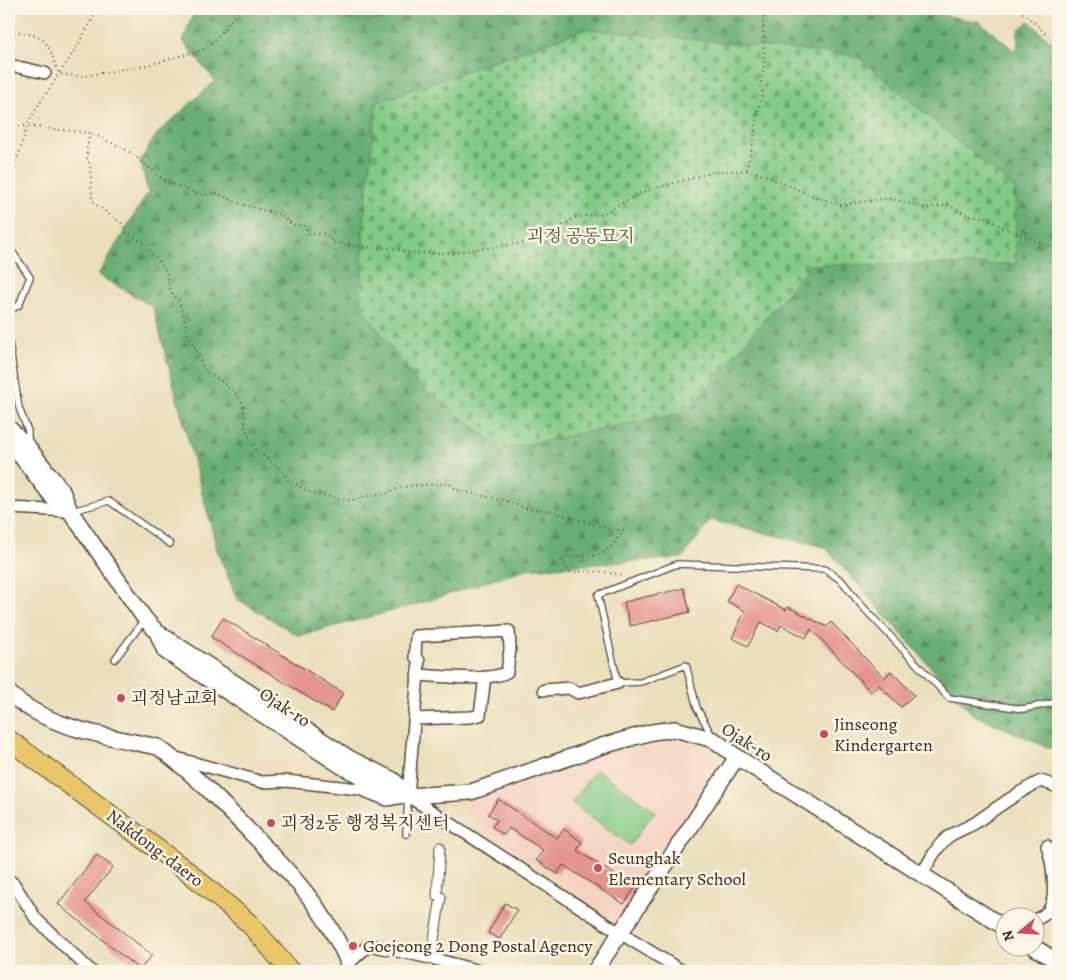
<svg xmlns="http://www.w3.org/2000/svg" width="1067" height="980" viewBox="0 0 1067 980" font-family="Alegreya,'Noto Serif KR',serif">
<defs>
<pattern id="forest-firs" width="22" height="20" patternUnits="userSpaceOnUse" patternTransform="scale(1.25)"><rect width="22" height="20" fill="#68ae73"/><path d="M5 1l3.5 6h-7zM16 11l3.5 6h-7z" fill="#578e5e"/></pattern>
<pattern id="cemetery-stones" width="16" height="16" patternUnits="userSpaceOnUse" patternTransform="scale(1.25)"><rect width="16" height="16" fill="#81ca86"/><path d="M2 7V4a2 2 0 0 1 4 0v3zM10 15v-3a2 2 0 0 1 4 0v3z" fill="#6ba46d"/></pattern>
</defs>
<rect width="100%" height="100%" fill="#fcf5e5"/>
<filter id="ink" filterUnits="userSpaceOnUse"><feTurbulence type="fractalNoise" baseFrequency=".02" numOctaves="2"/><feDisplacementMap in="SourceGraphic" scale="10" xChannelSelector="R" yChannelSelector="G"/><feConvolveMatrix kernelMatrix="1 2 1 2 8 2 1 2 1" color-interpolation-filters="sRGB"/></filter>
<filter id="wash" filterUnits="userSpaceOnUse"><feTurbulence type="fractalNoise" baseFrequency=".0096" numOctaves="4" result="noise"/><feDisplacementMap in="SourceGraphic" scale="20" xChannelSelector="R" yChannelSelector="G"/><feGaussianBlur stdDeviation="1.12" result="paint"/><feColorMatrix in="noise" values="0 0 0 0 0 0 0 0 0 0 0 0 0 0 0 0 0 1.4 0 .05"/><feComposite in="paint" operator="in"/></filter>
<g filter="url(#wash)">
<rect width="100%" height="100%" fill="#eadfbb"/>
<path fill="#f5d2c2" d="M 689,740 L 720,762 L 621,924 L 460,812 L 466,802 L 604,753 Z"/>
<path fill="url(#forest-firs)" stroke="#526c48" d="M 195,9 L 912,9 L 980,22 L 1017,53 L 1018,30 L 1029,21 L 1058,48 L 1058,752 L 972,714 L 825,547 L 711,520 L 682,558 L 526,569 L 418,604 L 299,636 L 237,599 L 218,553 L 153,307 L 98,275 L 148,192 L 140,161 L 157,134 L 215,81 L 183,41 Z"/>
<path fill="url(#cemetery-stones)" stroke="#5e7a52" d="M 586,29 L 857,56 L 1015,189 L 1016,264 L 810,265 L 687,412 L 503,449 L 419,385 L 361,306 L 364,219 L 377,102 Z"/>
<path fill="#81ca86" stroke="#5e7a52" d="M 596,769 L 655,811 L 630,845 L 572,803 Z"/>
<g id="blocks">
<path fill="#e4938e" d="M 736,584 L 786,610 L 788,607 L 827,627 L 831,622 L 884,678 L 891,671 L 914,695 L 901,707 L 879,685 L 871,692 L 811,629 L 806,638 L 781,625 L 778,631 L 761,622 L 748,646 L 732,638 L 745,611 L 727,601 Z
M 684,588 L 690,612 L 630,626 L 624,602 Z
M 223,618 L 343,693 L 332,712 L 211,637 Z
M 498,799 L 557,838 L 564,829 L 582,842 L 577,850 L 635,888 L 624,904 L 563,865 L 557,874 L 536,860 L 543,850 L 509,828 L 504,835 L 492,827 L 497,820 L 488,814 Z
M 97,855 L 113,867 L 85,902 L 152,955 L 140,970 L 58,904 Z
M 505,903 L 517,910 L 500,939 L 488,933 Z"/>
</g>
</g>
<g filter="url(#ink)">
<use href="#blocks" fill-opacity="0" stroke="#554536" stroke-width="1"/>
<g fill="none" stroke-linecap="round" stroke-linejoin="round">
<defs>
<path id="service" d="M 9,247 L 30,277 L 19,305 L 9,311
M 9,342 L 19,408 L 28,431 L 28,443
M 72,511 L 109,501 L 170,544
M 115,659 L 145,619
M 712,736 L 697,708 L 686,665 L 641,682 L 618,683 L 598,595 L 677,564 L 825,569 L 842,581 L 861,605 L 949,698 L 1023,709 L 1058,702
M 406,834 L 408,798"/>
<path id="pedestrian" d="M 431,958 L 441,897 L 437,896 L 440,847"/>
<path id="minor" d="M 9,65 L 45,73
M 9,508 L 70,511
M 544,690 L 569,688 L 578,693 L 618,683
M 414,719 L 471,717 L 480,715 L 485,677
M 173,757 L 262,782 L 286,781 L 359,789 L 387,800 L 403,797
M 408,796 C 412,751 415,706 419,661 L 415,656 L 416,636 L 509,631 L 510,649 L 507,672 C 489,682 440,676 417,675
M 408,796 L 620,933 L 682,971
M 921,875 C 929,863 936,846 948,837 C 956,831 967,828 975,823 C 997,808 1017,792 1041,781 L 1058,787
M 9,880 L 14,884 L 36,919 L 91,971
M 1034,920 C 1040,918 1047,914 1050,908 C 1057,895 1052,859 1047,846
M 349,963 L 369,945 L 431,958 L 479,971"/>
<path id="tertiary" d="M 9,428 L 28,447 L 62,491 L 70,511 L 145,619 L 157,632 L 349,758 L 393,780 L 408,796
M 9,444 L 20,455 L 53,498 L 69,511
M 157,632 L 165,651 L 343,767 L 392,792 L 408,796 L 471,792 L 602,746 L 652,732 L 675,729 L 714,740 L 737,757 L 1004,927
M 9,693 C 48,729 107,736 158,747 C 193,773 223,804 253,835 C 285,867 316,900 337,940 C 342,950 349,959 348,971
M 1034,947 L 1058,962
M 595,971 L 737,757"/>
<path id="primary" d="M 9,740 L 187,871 L 250,924 L 290,971"/>
</defs>
<use href="#service" stroke="#554536" stroke-width="8"/>
<use href="#pedestrian" stroke="#554536" stroke-width="11"/>
<use href="#minor" stroke="#554536" stroke-width="14"/>
<use href="#tertiary" stroke="#554536" stroke-width="18"/>
<use href="#primary" stroke="#554536" stroke-width="21"/>
<path stroke="#554536" stroke-width="2" stroke-dasharray="1 4" stroke-linecap="butt" d="M 1019,9 L 1058,45
M 9,32 C 25,32 43,34 50,50 C 54,58 55,65 59,73 L 63,75 L 82,76 L 102,73 L 148,65 L 202,50 L 214,41 L 240,9
M 1052,38 L 1056,33 L 1058,34
M 9,126 L 27,126 L 90,133 L 117,145 L 133,154 L 165,181 L 202,195 L 216,193 L 243,205 L 280,214 L 293,225 L 306,226 L 309,234 L 325,233 L 333,242 L 362,247 L 391,248 L 411,253 L 450,253 L 538,241 L 576,217 L 602,214 L 642,192 L 714,172 L 747,170 L 767,176 L 810,195 L 841,205 L 889,198 L 924,208 L 948,205 L 967,215 L 987,217 L 1001,227 L 1058,249
M 90,133 L 87,148 L 87,159 L 90,164 L 92,197 L 95,204 L 121,223 L 126,232 L 148,246 L 151,253 L 159,261 L 166,271 L 171,292 L 178,299 L 186,324 L 187,333 L 199,355 L 202,367 L 209,374 L 219,379 L 238,396 L 243,404 L 246,430 L 256,450 L 282,470 L 289,481 L 312,493 L 351,501 L 365,496 L 387,494 C 398,483 435,485 450,484 L 457,490 L 506,501 L 525,508 L 551,511 L 612,530 L 623,530 C 617,540 609,553 597,555 C 585,558 572,553 561,560 L 569,572 L 594,571 L 624,575
M 747,170 L 753,142 L 758,110 L 763,93 L 760,86 L 764,69 L 763,19 L 766,9
M 9,175 L 19,153 L 27,126 L 36,109 L 75,50 L 98,9"/>
<use href="#service" stroke="#fff" stroke-width="5.5"/>
<use href="#pedestrian" stroke="#fff" stroke-width="9"/>
<use href="#minor" stroke="#fff" stroke-width="11"/>
<use href="#tertiary" stroke="#fff" stroke-width="15"/>
<use href="#primary" stroke="#e9c769" stroke-width="19"/>
</g>
</g>
<g fill="#d1495b" stroke="#fcf5e5" stroke-width="2">
<circle cx="121" cy="698" r="5"/>
<circle cx="824" cy="734" r="5"/>
<circle cx="271" cy="823" r="5"/>
<circle cx="598" cy="868" r="5"/>
<circle cx="353" cy="946" r="5"/>
</g>
<g text-anchor="middle" stroke-width="5" stroke-linejoin="round" paint-order="stroke">
<g font-size="18" fill="#505a3d" stroke="#fcf5e5">
<text x="581" y="242">괴정 공동묘지</text>
</g>
<g font-size="18" fill="#3b2a1e" stroke="#fcf5e5" text-anchor="start">
<text x="131" y="704">괴정남교회</text>
<text x="834" y="730">Jinseong<tspan x="834" dy="21">Kindergarten</tspan></text>
<text x="281" y="829">괴정2동 행정복지센터</text>
<text x="608" y="864">Seunghak<tspan x="608" dy="21">Elementary School</tspan></text>
<text x="363" y="952">Goejeong 2 Dong Postal Agency</text>
</g>
<g font-size="18" fill="#3b2a1e" stroke="#fcf5e5">
<text transform="translate(285 707) rotate(33)" y="6">Ojak-ro</text>
<text transform="translate(747 742) rotate(33)" y="6">Ojak-ro</text>
<text transform="translate(155 848) rotate(37)" y="6">Nakdong-daero</text>
</g>
</g>
<rect width="1067" height="980" fill="none" stroke="#fcf5e5" stroke-width="30"/>
<g transform="translate(1020 932) rotate(252)"><circle r="24" fill="#fcf5e5" stroke="#afa495"/>
<path d="M0-4L9 19L0 12L-9 19Z" fill="#d1495b"/>
<text y="-8" font-size="14" font-weight="bold" text-anchor="middle" fill="#3b2a1e">N</text>
</g>
</svg>
